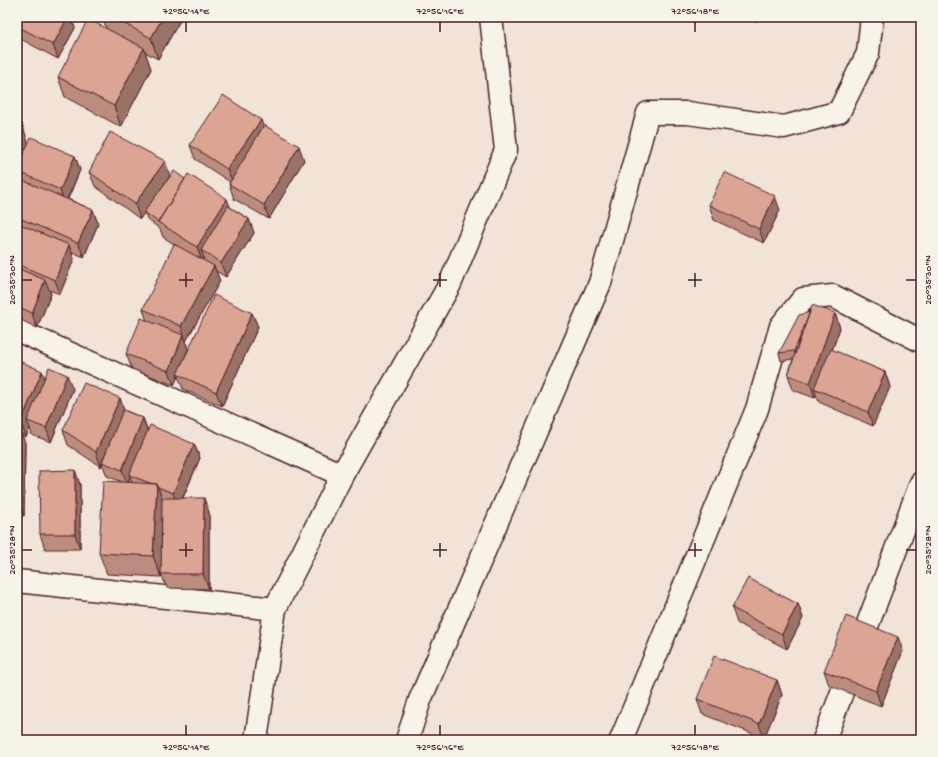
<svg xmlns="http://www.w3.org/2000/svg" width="938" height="757" viewBox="0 0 938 757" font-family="'Gochi Hand',sans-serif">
<rect width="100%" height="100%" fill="#f1e3d7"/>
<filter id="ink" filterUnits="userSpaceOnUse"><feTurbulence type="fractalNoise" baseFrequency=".025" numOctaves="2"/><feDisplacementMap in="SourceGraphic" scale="8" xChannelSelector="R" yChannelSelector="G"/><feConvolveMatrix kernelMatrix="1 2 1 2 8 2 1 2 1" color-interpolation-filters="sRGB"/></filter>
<g filter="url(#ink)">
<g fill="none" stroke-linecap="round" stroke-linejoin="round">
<defs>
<path id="street" d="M 17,330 L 342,475
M 17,581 L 275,609
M 256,740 L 275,609 L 342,475 L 450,284 L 506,150 L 491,17
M 407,740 L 420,700 L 600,283 L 648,113 L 688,113 L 784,127 L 839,112 L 868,53 L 872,17
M 621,740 L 757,409 L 781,326 L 803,299 L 833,296 L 921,341
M 824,740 L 921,483"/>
</defs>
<use href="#street" stroke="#4a1f2b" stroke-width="25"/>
<use href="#street" stroke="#f7f3e8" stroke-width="22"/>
</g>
<path fill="#bc8d7e" stroke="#4a1f2b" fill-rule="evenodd" d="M 17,17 L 71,17 L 75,28 L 58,59 L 17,37 Z
M 102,17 L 182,17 L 158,59 L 145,52 L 151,69 L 121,127 L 65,97 L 58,77 L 106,28 Z
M 701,17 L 758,17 L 758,21 Z
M 17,122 L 22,124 L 28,143 L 75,156 L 80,170 L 68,199 L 93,210 L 98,224 L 84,257 L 72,252 L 74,259 L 60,294 L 49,290 L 51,294 L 37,328 L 17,318 L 17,178 L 19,179 L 17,173 Z
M 263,126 L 304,160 L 269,219 L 234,199 L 229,184 L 230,182 L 195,159 L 190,145 Z
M 89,172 L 170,176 L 161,189 L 185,179 L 249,219 L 254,233 L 226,277 L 216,271 L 220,281 L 186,341 L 185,340 L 188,349 L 184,360 L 252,313 L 258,327 L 222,406 L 183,389 L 178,376 L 174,385 L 132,369 L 126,354 L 147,321 L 143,309 L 180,248 L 163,237 L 160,229 L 147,219 L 144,212 L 140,219 L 95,186 Z
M 709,205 L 780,210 L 764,243 L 714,220 Z
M 835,313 L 840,328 L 832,350 L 885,372 L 890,387 L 873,426 L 819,402 L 816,395 L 815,398 L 793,390 L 788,375 L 793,359 L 781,361 L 779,353 Z
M 17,360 L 45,377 L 73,389 L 51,442 L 32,435 L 30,428 L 26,437 L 22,435 L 25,443 L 24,516 L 17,516 Z
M 120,398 L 124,410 L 143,418 L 148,431 L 194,444 L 200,458 L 183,498 L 209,512 L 209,589 L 167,588 L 161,574 L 161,559 L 161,577 L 107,574 L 99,553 L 122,482 L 107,476 L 102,463 L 101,467 L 68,445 L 63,430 ZM 130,477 L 132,482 L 128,482 Z
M 75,470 L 80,485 L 80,549 L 45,549 L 40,534 Z
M 798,604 L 803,618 L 787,649 L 737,623 L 732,608 Z
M 903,651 L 881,706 L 829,685 L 824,671 Z
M 777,680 L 782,695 L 764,738 L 702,714 L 697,699 Z"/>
<path fill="#997367" stroke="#4a1f2b" d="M 68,17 L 71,17 L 75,28 L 58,59 L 53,45 Z
M 163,17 L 182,17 L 158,59 L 151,38 Z
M 144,48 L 151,69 L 121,127 L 114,106 Z
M 261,120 L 266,134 L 233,184 L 227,169 Z
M 22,124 L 29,145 L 17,171 L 17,134 Z
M 299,146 L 304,160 L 269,219 L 264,205 Z
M 75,156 L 80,170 L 65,204 L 60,190 Z
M 165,161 L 170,176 L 140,219 L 135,204 Z
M 775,196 L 780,210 L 764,243 L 759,229 Z
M 227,199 L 233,214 L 201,250 L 204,258 L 202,261 L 197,247 Z
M 93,210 L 98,224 L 84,257 L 78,243 Z
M 249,219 L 254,233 L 226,277 L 221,263 Z
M 69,245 L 74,259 L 60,294 L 55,280 Z
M 214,266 L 220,281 L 186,341 L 181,326 Z
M 45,280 L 51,294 L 37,328 L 32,313 Z
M 812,311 L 797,359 L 794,351 Z
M 252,313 L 258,327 L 222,406 L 216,392 Z
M 835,313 L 840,328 L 818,390 L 814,388 L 816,395 L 815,398 L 810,383 Z
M 183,335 L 188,349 L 178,375 L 177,374 L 178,376 L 174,385 L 169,371 Z
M 42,371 L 47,385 L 27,421 L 30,428 L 26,437 L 21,422 Z
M 885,372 L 890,387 L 873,426 L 868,412 Z
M 67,375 L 73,389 L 51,442 L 46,428 Z
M 120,398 L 125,413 L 102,462 L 102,463 L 101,467 L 96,452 Z
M 143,418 L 148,433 L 129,475 L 130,477 L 127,484 L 122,470 Z
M 20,429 L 25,443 L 24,516 L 18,501 Z
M 194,444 L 200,458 L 178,508 L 173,493 Z
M 75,470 L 80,485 L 80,549 L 75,534 Z
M 157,484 L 164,504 L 161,577 L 153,556 Z
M 204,498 L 209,512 L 209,589 L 203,574 Z
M 798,604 L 803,618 L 787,649 L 782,634 Z
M 898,637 L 903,651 L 881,706 L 876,691 Z
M 777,680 L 782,695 L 764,738 L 759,724 Z"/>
<path fill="#dba493" stroke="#4a1f2b" d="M 17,17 L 68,17 L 53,45 L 17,26 Z
M 112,17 L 163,17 L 151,38 Z
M 88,19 L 144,48 L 114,106 L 58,77 Z
M 223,95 L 261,120 L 227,169 L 190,145 Z
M 17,122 L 22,124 L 17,134 Z
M 264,125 L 299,146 L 264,205 L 229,184 Z
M 110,132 L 165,161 L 135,204 L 89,172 Z
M 31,137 L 75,156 L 60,190 L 17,171 L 17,169 Z
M 174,171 L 185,179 L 158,222 L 144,212 Z
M 724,172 L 775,196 L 759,229 L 709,205 Z
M 188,174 L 227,199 L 197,247 L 158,222 Z
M 17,178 L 93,210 L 78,243 L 17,217 Z
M 228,206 L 249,219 L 221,263 L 201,250 Z
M 17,223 L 69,245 L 55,280 L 17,264 Z
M 174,244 L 214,266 L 181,326 L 143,309 Z
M 17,268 L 45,280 L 32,313 L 17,306 Z
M 214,295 L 252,313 L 216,392 L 177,374 Z
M 812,305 L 835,313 L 810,383 L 788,375 Z
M 810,312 L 803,330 L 794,351 L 779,353 L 799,315 Z
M 141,318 L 183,335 L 169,371 L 126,354 Z
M 831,349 L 885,372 L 868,412 L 814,388 Z
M 17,360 L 42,371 L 21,422 L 17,421 Z
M 49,367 L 67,375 L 46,428 L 27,421 Z
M 84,383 L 120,398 L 96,452 L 63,430 Z
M 123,410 L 143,418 L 122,470 L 102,462 Z
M 150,425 L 194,444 L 173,493 L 158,487 L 157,484 L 150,483 L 129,475 Z
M 17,429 L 20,429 L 18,501 L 17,501 Z
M 75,470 L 75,534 L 40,534 L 39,471 Z
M 103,481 L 157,484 L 153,556 L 99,553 Z
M 162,498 L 204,498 L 203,574 L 161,574 Z
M 748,578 L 798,604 L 782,634 L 732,608 Z
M 846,616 L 898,637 L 876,691 L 824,671 Z
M 714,656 L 777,680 L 759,724 L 697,699 Z"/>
</g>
<path fill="none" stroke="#4a1f2b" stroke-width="1.5" d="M 186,22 L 186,32M 440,22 L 440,32M 695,22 L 695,32M 186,273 L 186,287M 440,273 L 440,287M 695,273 L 695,287M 22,280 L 32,280M 179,280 L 193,280M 433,280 L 447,280M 688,280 L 702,280M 906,280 L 916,280M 186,543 L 186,557M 440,543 L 440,557M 695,543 L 695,557M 22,550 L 32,550M 179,550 L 193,550M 433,550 L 447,550M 688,550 L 702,550M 906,550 L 916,550M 186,725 L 186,735M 440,725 L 440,735M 695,725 L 695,735"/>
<rect width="938" height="757" fill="none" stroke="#f7f3e8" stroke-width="44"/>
<rect x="22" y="22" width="894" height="713" fill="none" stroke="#4a1f2b" stroke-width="1.5"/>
<g font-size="10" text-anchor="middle" fill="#4a1f2b">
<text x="186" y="14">72°56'14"E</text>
<text x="440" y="14">72°56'16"E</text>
<text x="695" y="14">72°56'18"E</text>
<text transform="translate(11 280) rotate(-90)" y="4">20°35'30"N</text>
<text transform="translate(927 280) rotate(-90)" y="4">20°35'30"N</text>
<text transform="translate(11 550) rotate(-90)" y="4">20°35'28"N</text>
<text transform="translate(927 550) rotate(-90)" y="4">20°35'28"N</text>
<text x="186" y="750">72°56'14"E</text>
<text x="440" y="750">72°56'16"E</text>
<text x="695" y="750">72°56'18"E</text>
</g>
</svg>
